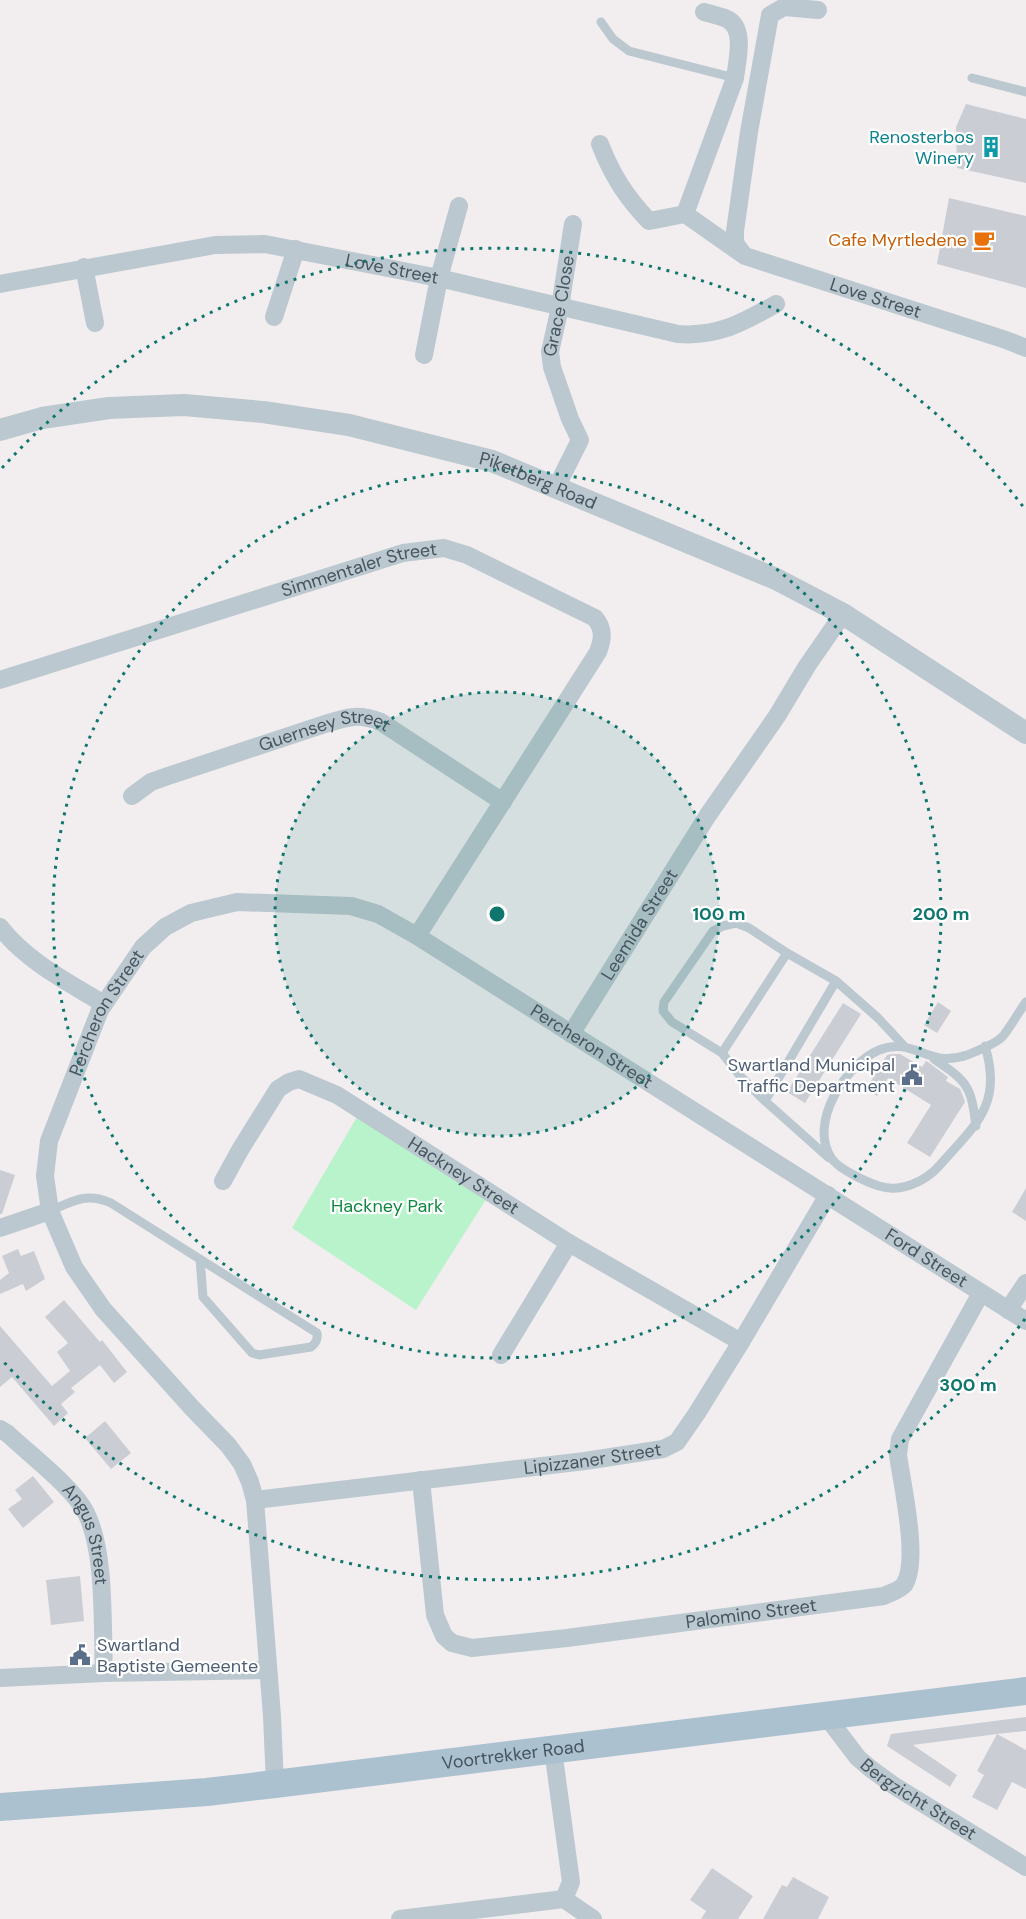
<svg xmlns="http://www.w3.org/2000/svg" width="1026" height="1919" viewBox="0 0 1026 1919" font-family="'DM Sans',sans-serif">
<rect width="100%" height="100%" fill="#f2eeef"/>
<path fill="#b9f3cb" d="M 364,1105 L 492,1190 L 416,1310 L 292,1228 Z"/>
<path fill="#caced4" d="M 966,104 L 1026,119 L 1026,183 L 957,168 L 956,127 Z
M 949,198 L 1026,216 L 1026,288 L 937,264 Z
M 938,1002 L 951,1011 L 937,1033 L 924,1025 Z
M 843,1003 L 861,1014 L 805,1103 L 787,1092 Z
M 892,1054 L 900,1054 L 922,1067 L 926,1061 L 928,1062 L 948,1077 L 946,1081 L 960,1089 L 963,1096 L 965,1102 L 930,1157 L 907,1143 L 931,1105 L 888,1078 L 877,1096 L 866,1089 L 887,1055 Z
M 0,1170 L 15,1175 L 2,1214 L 0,1214 Z
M 1026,1188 L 1026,1221 L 1012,1212 Z
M 18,1249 L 21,1256 L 34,1251 L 45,1279 L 26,1291 L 23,1284 L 0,1294 L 0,1280 L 9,1273 L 2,1256 Z
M 64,1300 L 100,1342 L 102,1340 L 127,1372 L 114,1383 L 100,1365 L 71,1388 L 75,1392 L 61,1404 L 68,1413 L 54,1426 L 12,1377 L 0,1387 L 0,1326 L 52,1386 L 70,1371 L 57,1352 L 68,1343 L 45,1317 Z
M 105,1421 L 131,1453 L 111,1469 L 85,1438 Z
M 33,1476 L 54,1502 L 23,1528 L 8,1509 L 22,1499 L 15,1490 Z
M 80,1576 L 84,1621 L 51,1625 L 46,1580 Z
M 1026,1717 L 1026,1731 L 997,1734 L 1026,1750 L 1026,1789 L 1012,1782 L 997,1810 L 972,1797 L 984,1775 L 977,1771 L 997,1734 L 913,1745 L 957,1775 L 950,1787 L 887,1746 L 891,1734 Z
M 712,1868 L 753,1896 L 738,1919 L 701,1919 L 706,1911 L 690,1900 Z
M 793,1877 L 829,1897 L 818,1919 L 763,1919 L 782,1885 L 787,1887 Z"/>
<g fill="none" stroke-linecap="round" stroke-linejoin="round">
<path stroke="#bbc8cf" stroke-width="9" d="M 601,22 L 613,39 L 629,51 L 735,78
M 972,78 L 1026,92
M 985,1046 C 1003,1105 975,1125 940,1165 C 925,1182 900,1193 879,1186 C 866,1182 839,1169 832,1159 C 807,1124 846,1064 879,1050 C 914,1036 928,1069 967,1055 C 977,1051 996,1044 1003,1036 C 1011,1026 1018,1013 1026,1002
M 722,1053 L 787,953
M 934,1059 C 968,1082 971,1086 976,1126
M 765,1101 L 836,981
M 829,1158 L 765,1101 L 741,1077 L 722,1053 L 672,1022 L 663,1011 L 664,1002 L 713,931 L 723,926 L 736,923 L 749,928 L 787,953 L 836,981 L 878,1018 L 904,1046
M 50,1211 C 73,1201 86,1192 111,1203 L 317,1333 C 318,1339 315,1344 311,1347 L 259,1355 L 252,1353 L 203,1297 L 200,1259"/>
<g stroke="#bbc8cf" stroke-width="18">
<path id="s1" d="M 600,144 C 612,175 626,197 649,221 L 685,214 L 745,256 L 1006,340 L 1026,348"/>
<path d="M 685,214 L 735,78 C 737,61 746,28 727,19 C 720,16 711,14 704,12"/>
<path d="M 743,254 L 735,243 L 735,231 L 749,132 L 770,15 L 784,7 L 818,10"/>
<path d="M 84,267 L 95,323"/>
<path id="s2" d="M 0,284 L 215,245 L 265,244 L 439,278 L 678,334 C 718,337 742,323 776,304"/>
<path d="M 274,317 L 296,249"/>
<path d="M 424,355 L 439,278 L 459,206"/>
<path id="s3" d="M 556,488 L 580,440 L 570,419 L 552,367 L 550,352 L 560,307 L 573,224"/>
<path id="s4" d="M 0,680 L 403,553 L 444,548 L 467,555 L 595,618 C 604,629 603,639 598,652 L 417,936"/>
<path id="s5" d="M 132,796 L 151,782 L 168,776 L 325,724 C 348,717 358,713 381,722 L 503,802"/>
<path d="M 0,927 C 26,961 68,982 104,1004"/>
<path id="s6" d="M 571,1034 L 708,815 L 777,716 L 807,666 L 843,614"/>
<path id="s7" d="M 223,1181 L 240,1150 L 278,1089 L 289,1082 L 299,1079 L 337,1095 L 569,1243 L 741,1342"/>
<path d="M 0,1228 L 50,1211"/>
<path d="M 1008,1310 L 1026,1283"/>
<path d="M 501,1355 L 569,1243"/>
<path id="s8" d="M 0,1429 L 8,1434 C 29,1454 74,1488 86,1513 C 106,1552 102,1628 104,1673"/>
<path id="s9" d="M 421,1480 L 435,1615 L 444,1636 L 452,1643 L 472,1648 L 567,1638 L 884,1596 C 890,1593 900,1590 904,1585 C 920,1562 902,1484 898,1455 L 900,1439 L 981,1293"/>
<path id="s10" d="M 255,1500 L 585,1461 L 663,1449 L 677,1442 L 697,1413 L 741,1342 L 828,1195"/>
<path d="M 0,1678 L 104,1673 L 268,1670"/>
<path id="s11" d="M 826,1716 L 858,1758 L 871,1769 L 893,1785 L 1026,1867"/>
<path d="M 553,1750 L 571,1882 L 564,1899"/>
<path id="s12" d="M 275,1784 L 272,1716 L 255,1500 L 250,1482 L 242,1464 L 228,1445 L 193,1409 L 103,1309 L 74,1267 L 50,1211 L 45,1176 L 49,1141 L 100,1010 L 143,947 L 165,927 L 191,913 L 237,902 L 351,906 L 378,914 L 417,936 L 1026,1321"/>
<path d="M 400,1919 L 564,1899 L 593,1919"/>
</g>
<path stroke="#bbc8cf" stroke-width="22" id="s13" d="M 0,430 L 42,418 L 109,408 L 184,405 L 263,412 L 349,425 L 492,461 L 776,579 L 843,614 L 1026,733"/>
<path stroke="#acc1d0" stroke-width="28" id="s14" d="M 0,1807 L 207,1792 L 275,1784 L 1026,1691"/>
</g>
<circle cx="497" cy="914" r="222" fill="#0f766e" fill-opacity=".12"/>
<g fill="none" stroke="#0f766e" stroke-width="3" stroke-dasharray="3 6">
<circle cx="497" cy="914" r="222"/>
<circle cx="497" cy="914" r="444"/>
<path d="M1025 1319A666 666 0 0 1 2 1360M2 468A666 666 0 0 1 1025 509"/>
</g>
<defs>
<symbol id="building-bare" viewBox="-9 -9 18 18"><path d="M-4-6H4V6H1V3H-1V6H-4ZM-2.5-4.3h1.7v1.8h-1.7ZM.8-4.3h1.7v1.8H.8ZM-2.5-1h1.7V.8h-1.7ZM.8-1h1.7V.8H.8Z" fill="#0f9aa8" stroke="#fff" stroke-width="2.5" paint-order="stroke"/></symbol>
<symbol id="cafe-bare" viewBox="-9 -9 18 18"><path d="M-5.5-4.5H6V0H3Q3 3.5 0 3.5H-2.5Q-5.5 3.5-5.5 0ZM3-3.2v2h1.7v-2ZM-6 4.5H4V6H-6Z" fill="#e8710a" stroke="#fff" stroke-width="2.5" paint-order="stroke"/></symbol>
<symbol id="civic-bare" viewBox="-9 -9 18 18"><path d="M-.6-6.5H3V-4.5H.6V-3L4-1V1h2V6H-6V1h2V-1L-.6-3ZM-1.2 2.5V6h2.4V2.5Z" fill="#5c6f8a" stroke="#fff" stroke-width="2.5" paint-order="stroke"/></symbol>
</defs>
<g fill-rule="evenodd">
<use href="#building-bare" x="976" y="132" width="30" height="30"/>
<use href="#cafe-bare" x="969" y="225" width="30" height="30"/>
<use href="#civic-bare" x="897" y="1060" width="30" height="30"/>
<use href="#civic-bare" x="65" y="1640" width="30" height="30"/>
</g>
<g text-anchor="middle" stroke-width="4.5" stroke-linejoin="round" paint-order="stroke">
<g font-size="18" fill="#0d838f" stroke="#fff" text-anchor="end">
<text x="974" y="143">Renosterbos<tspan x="974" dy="21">Winery</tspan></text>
</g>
<g font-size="18" fill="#c56008" stroke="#fff" text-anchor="end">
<text x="967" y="246">Cafe Myrtledene</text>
</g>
<g font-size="18" fill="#45545e" stroke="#fff">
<text dy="6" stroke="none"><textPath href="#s2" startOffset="398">Love Street</textPath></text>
<text dy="6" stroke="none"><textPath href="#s1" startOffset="339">Love Street</textPath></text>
<text dy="6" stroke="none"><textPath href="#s3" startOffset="194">Grace Close</textPath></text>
<text dy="6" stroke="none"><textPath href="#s13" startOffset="550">Piketberg Road</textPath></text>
<text dy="6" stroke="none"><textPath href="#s4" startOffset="376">Simmentaler Street</textPath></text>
<text dy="6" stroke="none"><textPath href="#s5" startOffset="206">Guernsey Street</textPath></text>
<text dy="6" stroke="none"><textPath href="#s6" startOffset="129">Leemida Street</textPath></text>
<text dy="6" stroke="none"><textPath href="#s12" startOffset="855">Percheron Street</textPath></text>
<text dy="6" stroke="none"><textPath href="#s12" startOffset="1431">Percheron Street</textPath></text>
<text dy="6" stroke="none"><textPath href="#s7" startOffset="322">Hackney Street</textPath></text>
<text dy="6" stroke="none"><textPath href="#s12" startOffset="1827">Ford Street</textPath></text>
<text dy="6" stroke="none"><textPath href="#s10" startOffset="340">Lipizzaner Street</textPath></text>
<text dy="6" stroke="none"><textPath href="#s8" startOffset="141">Angus Street</textPath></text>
<text dy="6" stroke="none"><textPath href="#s9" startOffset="471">Palomino Street</textPath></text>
<text dy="6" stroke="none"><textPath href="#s14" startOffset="516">Voortrekker Road</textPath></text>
<text dy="6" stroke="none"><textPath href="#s11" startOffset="126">Bergzicht Street</textPath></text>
</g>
<g font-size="18" fill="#4e5e75" stroke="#fff" text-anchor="end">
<text x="895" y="1071">Swartland Municipal<tspan x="895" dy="21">Traffic Department</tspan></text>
<text x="97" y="1651" text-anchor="start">Swartland<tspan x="97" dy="21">Baptiste Gemeente</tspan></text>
</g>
<g font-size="18" fill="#0e8741" stroke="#fff">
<text x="387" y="1212">Hackney Park</text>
</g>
</g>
<circle cx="497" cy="914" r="9" fill="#0f766e" stroke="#fff" stroke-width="3"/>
<g font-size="18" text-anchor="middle" font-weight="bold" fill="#0f766e" stroke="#fff" stroke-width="4.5" stroke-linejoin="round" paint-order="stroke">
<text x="719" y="920">100 m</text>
<text x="941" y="920">200 m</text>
<text x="968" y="1391">300 m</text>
</g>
</svg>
